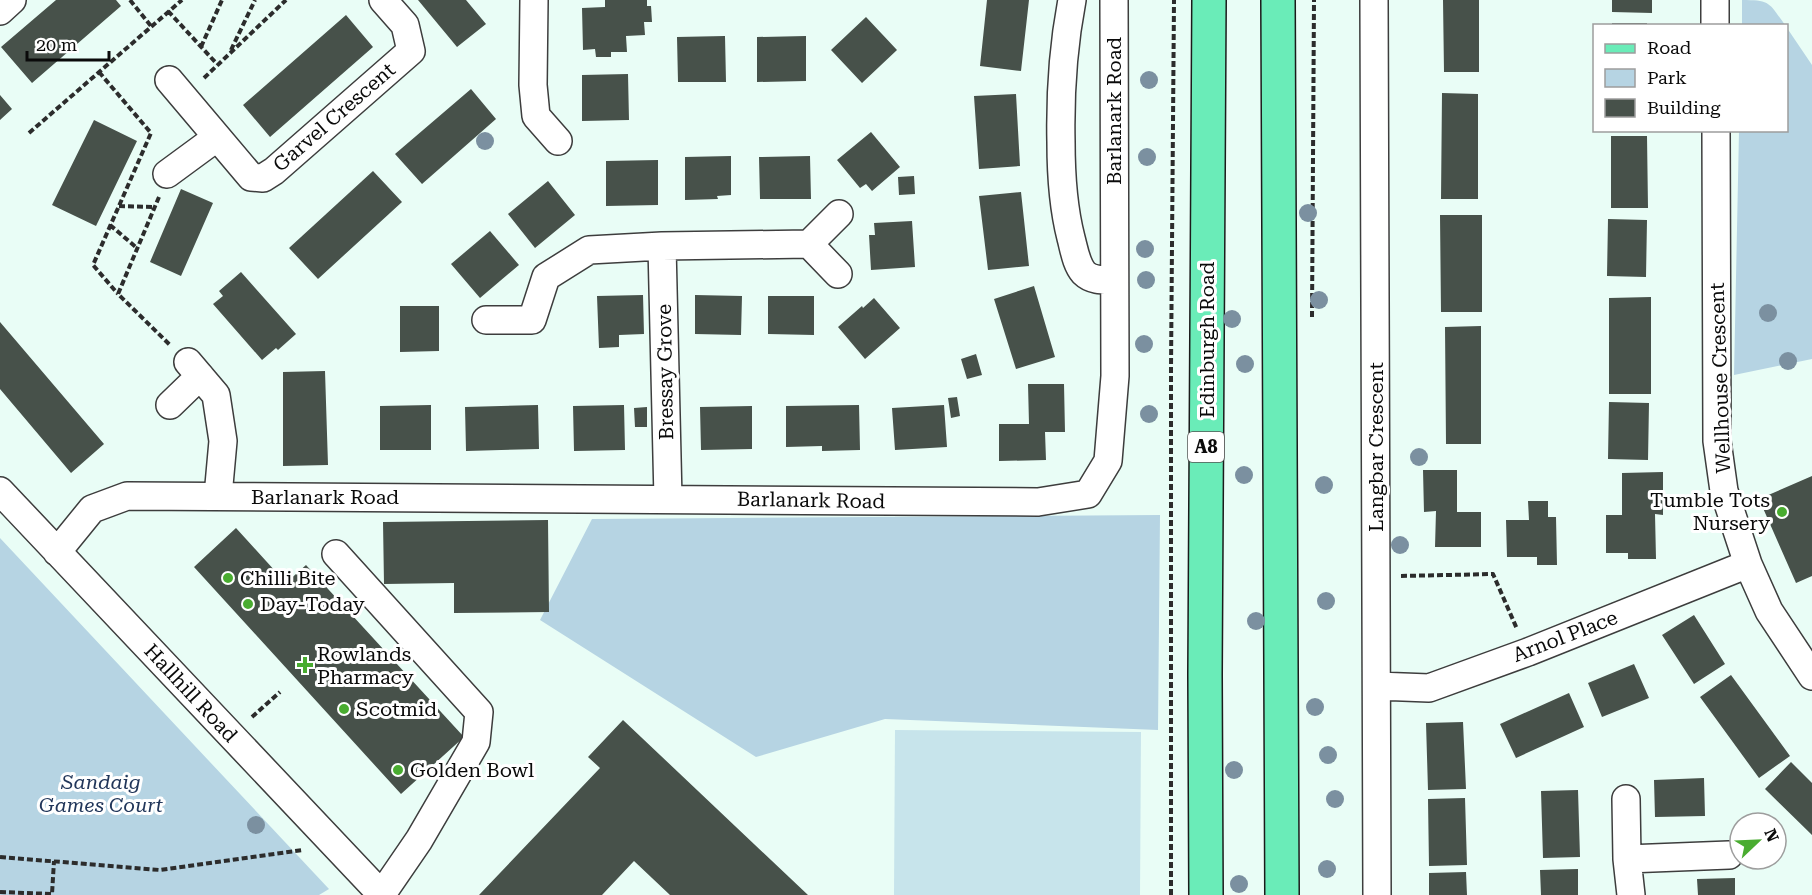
<svg xmlns="http://www.w3.org/2000/svg" width="1812" height="895" viewBox="0 0 1812 895" font-family="'Roboto Serif',serif">
<rect width="100%" height="100%" fill="#e9fdf6"/>
<path fill="#b6d4e3" d="M 1742,0 C 1771,0 1769,3 1785,25 L 1742,25 Z
M 1787,28 L 1812,65 L 1812,359 L 1734,375 L 1739,131 L 1786,130 Z
M 1160,515 L 1158,730 L 885,719 L 756,757 L 540,620 L 592,519 Z
M 0,538 L 329,889 L 319,895 L 0,895 Z"/>
<path fill="#c7e4eb" d="M 895,730 L 1141,732 L 1140,895 L 894,895 Z"/>
<path fill="#47514a" d="M 56,0 L 116,0 L 121,6 L 32,83 L 1,47 Z
M 418,0 L 466,0 L 486,24 L 457,47 Z
M 605,0 L 647,0 L 647,6 L 651,6 L 652,22 L 644,22 L 645,35 L 626,36 L 627,52 L 611,52 L 611,57 L 596,57 L 595,49 L 583,50 L 582,8 L 605,7 Z
M 987,0 L 1029,0 L 1021,71 L 980,66 Z
M 1443,0 L 1479,0 L 1479,72 L 1444,72 Z
M 1612,0 L 1652,0 L 1652,13 L 1612,12 Z
M 346,15 L 373,47 L 270,137 L 243,105 Z
M 866,17 L 897,50 L 862,83 L 831,50 Z
M 1612,23 L 1647,23 L 1647,26 L 1612,26 Z
M 725,36 L 726,82 L 678,82 L 677,37 Z
M 806,36 L 806,81 L 757,82 L 757,37 Z
M 628,74 L 629,120 L 582,121 L 582,75 Z
M 471,89 L 496,119 L 422,184 L 395,154 Z
M 1442,93 L 1478,94 L 1478,199 L 1441,199 Z
M 1016,94 L 1020,166 L 979,169 L 974,96 Z
M 0,95 L 12,109 L 0,120 Z
M 94,120 L 137,141 L 96,226 L 52,205 Z
M 871,132 L 900,167 L 872,191 L 866,184 L 860,188 L 837,160 Z
M 1611,136 L 1647,136 L 1648,208 L 1611,208 Z
M 731,156 L 731,195 L 717,196 L 718,199 L 685,200 L 685,157 Z
M 810,156 L 811,199 L 760,199 L 759,157 Z
M 658,160 L 658,205 L 606,206 L 606,161 Z
M 373,171 L 402,202 L 318,279 L 289,248 Z
M 914,176 L 915,194 L 899,195 L 898,177 Z
M 548,181 L 575,215 L 535,248 L 508,214 Z
M 181,189 L 213,203 L 181,276 L 150,262 Z
M 1021,192 L 1029,266 L 988,270 L 979,196 Z
M 1440,215 L 1482,215 L 1482,312 L 1441,312 Z
M 1608,219 L 1647,220 L 1646,277 L 1607,276 Z
M 912,221 L 915,267 L 871,270 L 869,235 L 875,235 L 874,223 Z
M 490,231 L 519,265 L 480,298 L 451,264 Z
M 241,272 L 296,334 L 278,350 L 276,348 L 262,360 L 213,304 L 223,296 L 219,291 Z
M 1034,286 L 1055,357 L 1016,369 L 994,299 Z
M 643,295 L 644,334 L 619,335 L 619,347 L 599,348 L 597,296 Z
M 695,295 L 742,296 L 741,335 L 695,334 Z
M 768,296 L 814,296 L 814,335 L 768,334 Z
M 1651,297 L 1651,394 L 1609,394 L 1609,298 Z
M 874,298 L 900,328 L 865,359 L 838,327 L 862,306 L 863,308 Z
M 400,306 L 439,306 L 439,351 L 400,352 Z
M 0,322 L 104,444 L 71,473 L 0,389 Z
M 1481,326 L 1481,444 L 1446,444 L 1445,327 Z
M 976,354 L 982,375 L 967,379 L 961,359 Z
M 325,371 L 328,465 L 283,466 L 283,372 Z
M 1028,384 L 1064,384 L 1065,432 L 1045,432 L 1046,460 L 999,461 L 999,424 L 1029,424 Z
M 957,397 L 960,416 L 951,418 L 948,398 Z
M 1609,402 L 1649,403 L 1648,460 L 1608,459 Z
M 431,405 L 431,450 L 380,450 L 380,406 Z
M 538,405 L 539,449 L 466,451 L 465,407 Z
M 624,405 L 625,450 L 574,451 L 573,406 Z
M 859,405 L 860,450 L 822,451 L 822,446 L 786,447 L 786,406 Z
M 944,405 L 947,447 L 895,450 L 892,408 Z
M 752,406 L 752,449 L 701,450 L 700,407 Z
M 647,407 L 647,427 L 635,427 L 634,408 Z
M 1423,470 L 1457,470 L 1457,512 L 1481,512 L 1481,547 L 1435,547 L 1436,511 L 1424,512 Z
M 1663,472 L 1663,515 L 1655,514 L 1656,559 L 1628,559 L 1628,553 L 1606,553 L 1606,515 L 1622,515 L 1622,473 Z
M 1812,476 L 1812,576 L 1796,583 L 1759,499 Z
M 1528,501 L 1548,501 L 1548,517 L 1556,517 L 1557,565 L 1537,565 L 1537,557 L 1507,557 L 1506,520 L 1529,520 Z
M 548,520 L 549,612 L 454,613 L 454,583 L 384,584 L 383,522 Z
M 236,528 L 286,583 L 306,565 L 464,737 L 401,794 L 194,567 Z
M 1694,615 L 1725,664 L 1694,684 L 1662,635 Z
M 1634,664 L 1649,698 L 1602,717 L 1588,683 Z
M 1731,675 L 1790,756 L 1759,778 L 1700,697 Z
M 1569,693 L 1584,727 L 1516,758 L 1500,724 Z
M 623,720 L 808,895 L 670,895 L 634,861 L 602,895 L 479,895 L 600,768 L 588,757 Z
M 1463,722 L 1466,789 L 1428,790 L 1426,723 Z
M 1791,762 L 1812,783 L 1812,835 L 1765,789 Z
M 1704,778 L 1705,816 L 1655,817 L 1654,780 Z
M 1578,790 L 1580,857 L 1543,858 L 1541,791 Z
M 1465,798 L 1467,865 L 1429,866 L 1428,799 Z
M 1578,869 L 1578,895 L 1541,895 L 1540,870 Z
M 1466,872 L 1467,895 L 1429,895 L 1429,873 Z
M 1735,878 L 1735,895 L 1698,895 L 1697,879 Z"/>
<g fill="none" stroke-linecap="round" stroke-linejoin="round">
<defs>
<path id="minor" d="M 534,0 L 533,85 L 536,116 L 558,141
M 1072,0 C 1063,47 1060,94 1061,142 C 1061,174 1063,207 1071,238 C 1074,249 1076,264 1084,273 C 1092,281 1104,280 1114,280
M 1374,0 L 1377,895
M 1715,0 L 1715,26
M 0,11 L 12,0
M 169,80 L 251,177 L 263,178 L 274,171 L 411,51 L 405,25 L 383,0
M 1716,130 L 1717,441 L 1724,491 L 1748,564 L 1769,611 L 1812,676
M 167,174 L 216,138
M 809,244 L 838,274
M 662,246 L 668,499
M 486,320 L 532,320 L 546,277 L 589,250 L 662,246 L 809,244 L 839,214
M 188,362 L 216,395 L 223,441 L 218,496
M 170,405 L 200,376
M 0,491 L 382,895
M 57,552 L 92,509 L 127,496 L 1038,502 L 1088,494 L 1108,461 L 1115,376 L 1114,0
M 336,554 L 479,712 L 476,742 L 419,840 L 382,894
M 1377,686 L 1429,688 L 1528,652 L 1748,564
M 1626,799 L 1627,859 L 1631,895
M 1627,859 L 1729,855"/>
<path id="major" d="M 1278,0 L 1282,895
M 1206,895 L 1205,675 L 1209,0"/>
</defs>
<use href="#minor" stroke="#3d3d3d" stroke-width="30"/>
<use href="#major" stroke="#1b1b1b" stroke-width="36"/>
<path stroke="#2c2c2c" stroke-width="4" stroke-dasharray="6 3" stroke-linecap="butt" d="M 130,0 L 151,26
M 168,11 L 217,64
M 201,47 L 222,0
M 231,50 L 255,0
M 99,72 L 151,133 L 93,265 L 118,294
M 204,78 L 286,0
M 29,133 L 182,0
M 159,197 L 118,294 L 170,345
M 119,206 L 155,207
M 110,225 L 137,248
M 1312,317 L 1314,0
M 1401,576 L 1493,574 L 1517,629
M 252,717 L 280,692
M 0,857 L 160,870 L 303,850
M 0,892 L 52,894 L 54,861
M 1171,895 L 1171,368 L 1174,0"/>
<use href="#minor" stroke="#fff" stroke-width="27"/>
<use href="#major" stroke="#6aecb8" stroke-width="33"/>
</g>
<g fill="#7b90a0">
<circle cx="1149" cy="80" r="9"/>
<circle cx="485" cy="141" r="9"/>
<circle cx="1147" cy="157" r="9"/>
<circle cx="1308" cy="213" r="9"/>
<circle cx="1145" cy="249" r="9"/>
<circle cx="1146" cy="280" r="9"/>
<circle cx="1319" cy="300" r="9"/>
<circle cx="1768" cy="313" r="9"/>
<circle cx="1232" cy="319" r="9"/>
<circle cx="1144" cy="344" r="9"/>
<circle cx="1788" cy="361" r="9"/>
<circle cx="1245" cy="364" r="9"/>
<circle cx="1149" cy="414" r="9"/>
<circle cx="1419" cy="457" r="9"/>
<circle cx="1244" cy="475" r="9"/>
<circle cx="1324" cy="485" r="9"/>
<circle cx="1400" cy="545" r="9"/>
<circle cx="1326" cy="601" r="9"/>
<circle cx="1256" cy="621" r="9"/>
<circle cx="1315" cy="707" r="9"/>
<circle cx="1328" cy="755" r="9"/>
<circle cx="1234" cy="770" r="9"/>
<circle cx="1335" cy="799" r="9"/>
<circle cx="256" cy="825" r="9"/>
<circle cx="1327" cy="869" r="9"/>
<circle cx="1239" cy="884" r="9"/>
</g>
<g fill="#49ac30" stroke="#fff" stroke-width="2">
<circle cx="1782" cy="512" r="6"/>
<circle cx="228" cy="578" r="6"/>
<circle cx="248" cy="604" r="6"/>
<path d="M302 656h6v6h6v6h-6v6h-6v-6h-6v-6h6z"/>
<circle cx="344" cy="709" r="6"/>
<circle cx="398" cy="770" r="6"/>
</g>
<g text-anchor="middle" stroke-width="6" stroke-linejoin="round" paint-order="stroke">
<rect fill="#fff" stroke="#545454" stroke-width="1.5" x="1188" y="432" width="36" height="30" rx="4.5"/>
<g font-size="18" font-weight="bold" fill="#0a0a0a">
<text x="1206" y="453">A8</text>
</g>
<g font-size="20" fill="#0a0a0a" stroke="#fff">
<text transform="translate(1114 111) rotate(-90)" y="7">Barlanark Road</text>
<text transform="translate(334 117) rotate(-41)" y="7">Garvel Crescent</text>
<text transform="translate(1207 340) rotate(-90)" y="7">Edinburgh Road</text>
<text transform="translate(665 372) rotate(-91)" y="7">Bressay Grove</text>
<text transform="translate(1720 378) rotate(-92)" y="7">Wellhouse Crescent</text>
<text transform="translate(1376 447) rotate(-90)" y="7">Langbar Crescent</text>
<text x="325" y="504">Barlanark Road</text>
<text transform="translate(811 500) rotate(1)" y="7">Barlanark Road</text>
<text transform="translate(1565 636) rotate(-21)" y="7">Arnol Place</text>
<text transform="translate(191 693) rotate(47)" y="7">Hallhill Road</text>
</g>
<g font-size="20" fill="#0a0a0a" stroke="#fff" text-anchor="start">
<text x="1770" y="507" text-anchor="end">Tumble Tots<tspan x="1770" dy="23">Nursery</tspan></text>
<text x="240" y="585">Chilli Bite</text>
<text x="260" y="611">Day-Today</text>
<text x="317" y="661">Rowlands<tspan x="317" dy="23">Pharmacy</tspan></text>
<text x="356" y="716">Scotmid</text>
<text x="410" y="777">Golden Bowl</text>
</g>
<g font-size="20" font-style="italic" fill="#21365a" stroke="#fff">
<text x="101" y="789">Sandaig<tspan x="101" dy="23">Games Court</tspan></text>
</g>
</g>
<rect x="1593" y="24" width="195" height="108" fill="#ffffff" stroke="#9d9d9d" stroke-width="1.5"/>
<rect x="1605" y="44" width="30" height="9" fill="#6aecb8" stroke="#9d9d9d" stroke-width="1.5"/>
<text x="1647" y="54" font-size="18" fill="#0a0a0a">Road</text>
<rect x="1605" y="69" width="30" height="18" fill="#b6d4e3" stroke="#9d9d9d" stroke-width="1.5"/>
<text x="1647" y="84" font-size="18" fill="#0a0a0a">Park</text>
<rect x="1605" y="99" width="30" height="18" fill="#47514a" stroke="#9d9d9d" stroke-width="1.5"/>
<text x="1647" y="114" font-size="18" fill="#0a0a0a">Building</text>
<g transform="translate(1758 841) rotate(67)"><circle r="28" fill="#ffffff" stroke="#9d9d9d" stroke-width="1.5"/>
<path d="M0-4.5L10 22L0 15L-10 22Z" fill="#49ac30"/>
<text y="-9" font-size="16" font-weight="bold" text-anchor="middle" fill="#0a0a0a">N</text>
</g>
<path d="M27 51v9h82v-9" fill="none" stroke="#0a0a0a" stroke-width="3"/>
<text x="36" y="51" font-size="18" fill="#0a0a0a" stroke="#ffffff" stroke-width="4.5" paint-order="stroke">20 m</text>
</svg>
